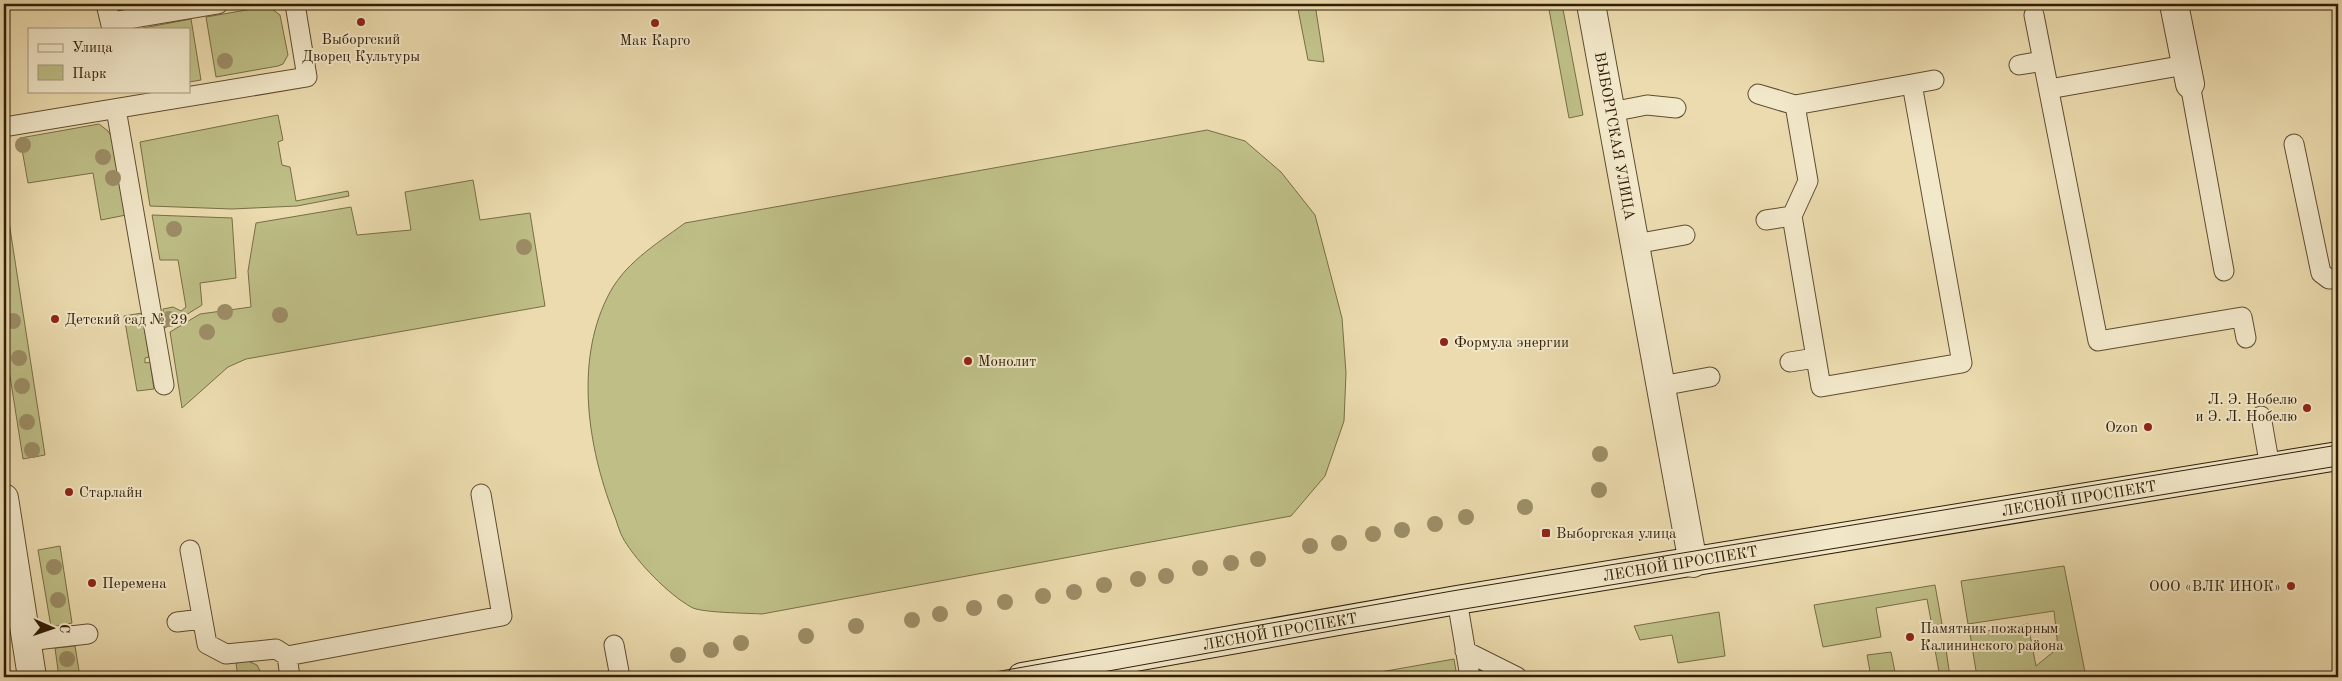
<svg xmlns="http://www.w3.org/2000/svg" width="2342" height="681" viewBox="0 0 2342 681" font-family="'Old Standard TT',serif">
<rect width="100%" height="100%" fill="#ebdbae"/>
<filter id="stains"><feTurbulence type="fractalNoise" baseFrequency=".004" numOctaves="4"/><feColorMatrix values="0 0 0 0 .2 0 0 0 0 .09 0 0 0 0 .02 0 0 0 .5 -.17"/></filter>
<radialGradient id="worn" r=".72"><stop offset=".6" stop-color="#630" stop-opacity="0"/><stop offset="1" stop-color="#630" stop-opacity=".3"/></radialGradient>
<path fill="#bebe86" stroke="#786e46" d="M 1297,4 L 1315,4 L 1324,62 L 1308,60 Z
M 1548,4 L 1562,4 L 1583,115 L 1569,118 Z
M 258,8 L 272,9 L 280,15 L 288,55 L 283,64 L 278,66 L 216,77 L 206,17 Z
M 191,19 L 201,80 L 189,82 L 189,29 L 138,29 Z
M 278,115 L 283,140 L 278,142 L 282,165 L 290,167 L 296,201 L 348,191 L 349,196 L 297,206 L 232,209 L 150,206 L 140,142 Z
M 99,124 L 108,131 L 113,139 L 126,215 L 101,220 L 93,173 L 28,183 L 20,138 Z
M 1207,130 L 1245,141 L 1281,172 L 1315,215 L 1342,318 L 1346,373 L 1344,421 L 1325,476 L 1291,516 L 762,614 C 748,613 700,613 691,607 C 668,594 638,563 624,540 C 619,532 617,521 613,512 C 588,447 575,363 607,298 C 623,264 655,245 685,223 Z
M 473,180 L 480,220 L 530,213 L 545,306 L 246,359 L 228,367 L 182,408 L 170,332 L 200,314 L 251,307 L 248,271 L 256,223 L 351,207 L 357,235 L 411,230 L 405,192 Z
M 4,200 L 7,209 L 45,455 L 23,459 L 4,338 Z
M 152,215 L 232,218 L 236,278 L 200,283 L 202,305 L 165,328 L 163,309 L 173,307 L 181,311 L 186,307 L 178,260 L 160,260 Z
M 142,313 L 149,357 L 145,358 L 145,363 L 150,362 L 154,389 L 137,391 L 124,316 Z
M 60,546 L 72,623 L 51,627 L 38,550 Z
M 2064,566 L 2086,677 L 1977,677 L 1970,634 L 2028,624 L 2036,666 L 2058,648 L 2054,611 L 1968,624 L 1961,581 Z
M 1935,585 L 1942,624 L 1932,626 L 1927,599 L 1876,608 L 1881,637 L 1823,647 L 1814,605 Z
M 1719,612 L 1725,656 L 1678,663 L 1672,635 L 1640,640 L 1634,626 Z
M 1945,642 L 1950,677 L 1917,677 L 1939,672 L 1934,644 Z
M 75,646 L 80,677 L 59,677 L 55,648 Z
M 1891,652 L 1896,677 L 1871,677 L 1867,655 Z
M 1454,659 L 1457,677 L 1352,677 Z
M 248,661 L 257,665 L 263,677 L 238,677 L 236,663 Z"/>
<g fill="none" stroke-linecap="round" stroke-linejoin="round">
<defs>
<path id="lane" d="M 106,4 L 112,29
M 2034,15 L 2098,341 L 2242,317 L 2246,338
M 111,22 L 218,4
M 2019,65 L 2043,61
M 1912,84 L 1795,105 L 1808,181 L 1792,216 L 1821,387 L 1962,363 L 1912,84 L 1934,80
M 2190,84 L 2224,271
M 2049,89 L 2185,65
M 1758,94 L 1795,105
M 116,109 L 164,385
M 1611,112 L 1647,105 L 1676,108
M 4,127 L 307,77 L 295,4
M 2294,144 L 2321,273 L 2329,279 L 2338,278
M 1766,220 L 1792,216
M 1635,244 L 1685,235
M 1790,362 L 1815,358
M 1661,386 L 1710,377
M 2261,416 L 2270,467
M 190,550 L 207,644 L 226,654 L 276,649 L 287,656 L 502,616 L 481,494
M 1457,600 L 1470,677
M 177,622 L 202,619
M 27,641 L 88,634
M 614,645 L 620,677
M 1465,651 L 1517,677
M 287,656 L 290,677"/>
<g id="street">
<path id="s1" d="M 1591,4 L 1693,563"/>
<path d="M 2174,4 L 2190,84"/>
<path d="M 4,498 L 32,677"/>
</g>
<g id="secondary">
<path id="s2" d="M 1022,677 L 1457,600 L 2338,456"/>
</g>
</defs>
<use href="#lane" stroke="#604d30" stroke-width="21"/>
<use href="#street" stroke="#604d30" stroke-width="30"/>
<use href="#secondary" stroke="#311e06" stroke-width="30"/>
<use href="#lane" stroke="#f2e8ca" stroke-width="19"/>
<use href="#street" stroke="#f2e8ca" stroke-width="28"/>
<use href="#secondary" stroke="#f2e8ca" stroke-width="28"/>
<path stroke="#311e06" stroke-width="1" d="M 967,677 L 1452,591 L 2338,445
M 1075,677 L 1342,629 L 2338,466"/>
</g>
<g fill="#9c8d66">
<circle cx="225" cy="61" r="8"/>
<circle cx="23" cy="145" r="8"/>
<circle cx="103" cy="157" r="8"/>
<circle cx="113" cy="178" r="8"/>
<circle cx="174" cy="229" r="8"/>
<circle cx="524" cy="247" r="8"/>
<circle cx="225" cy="312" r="8"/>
<circle cx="280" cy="315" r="8"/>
<circle cx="169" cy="319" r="8"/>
<circle cx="13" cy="321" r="8"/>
<circle cx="207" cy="332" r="8"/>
<circle cx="19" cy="358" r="8"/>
<circle cx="22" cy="386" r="8"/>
<circle cx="27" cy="422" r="8"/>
<circle cx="32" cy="450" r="8"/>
<circle cx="1600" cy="454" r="8"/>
<circle cx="1599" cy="490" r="8"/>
<circle cx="1525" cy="507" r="8"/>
<circle cx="1466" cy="517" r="8"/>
<circle cx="1435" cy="524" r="8"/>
<circle cx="1402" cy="530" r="8"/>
<circle cx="1373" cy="534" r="8"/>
<circle cx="1339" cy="543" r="8"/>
<circle cx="1310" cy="546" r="8"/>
<circle cx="1258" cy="559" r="8"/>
<circle cx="1231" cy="563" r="8"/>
<circle cx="54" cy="567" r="8"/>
<circle cx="1200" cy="568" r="8"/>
<circle cx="1166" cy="576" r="8"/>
<circle cx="1138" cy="579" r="8"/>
<circle cx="1104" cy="585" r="8"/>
<circle cx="1074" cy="592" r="8"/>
<circle cx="1043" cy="596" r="8"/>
<circle cx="58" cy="600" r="8"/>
<circle cx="1005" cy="602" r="8"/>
<circle cx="974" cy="608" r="8"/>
<circle cx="940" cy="614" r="8"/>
<circle cx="912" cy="620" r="8"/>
<circle cx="856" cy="626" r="8"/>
<circle cx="806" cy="636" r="8"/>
<circle cx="741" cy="643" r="8"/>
<circle cx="711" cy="650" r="8"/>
<circle cx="678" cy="655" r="8"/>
<circle cx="67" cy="659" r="8"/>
</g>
<g fill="#8f2418" stroke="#f2e8ca" stroke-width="2">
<circle cx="361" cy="22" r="5"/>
<circle cx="655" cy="23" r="5"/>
<circle cx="55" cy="319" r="5"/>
<circle cx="1444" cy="342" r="5"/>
<circle cx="968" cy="361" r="5"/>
<circle cx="2307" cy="408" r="5"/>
<circle cx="2148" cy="427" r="5"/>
<circle cx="69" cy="492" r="5"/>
<rect x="1541" y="528" width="10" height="10" rx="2.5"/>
<circle cx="92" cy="583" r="5"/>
<circle cx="2291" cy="586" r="5"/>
<circle cx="1910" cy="637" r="5"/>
</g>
<g text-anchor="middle" stroke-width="4" stroke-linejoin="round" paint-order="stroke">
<g font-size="15" fill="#311e06" stroke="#f2e8ca" text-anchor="start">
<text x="361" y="44" text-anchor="middle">Выборгский<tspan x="361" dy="17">Дворец Культуры</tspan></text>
<text x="655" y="45" text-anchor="middle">Мак Карго</text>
<text x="65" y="324">Детский сад № 29</text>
<text x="1454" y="347">Формула энергии</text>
<text x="978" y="366">Монолит</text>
<text x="2297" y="404" text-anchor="end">Л. Э. Нобелю<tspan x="2297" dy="17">и Э. Л. Нобелю</tspan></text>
<text x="2138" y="432" text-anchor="end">Ozon</text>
<text x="79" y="497">Старлайн</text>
<text x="1556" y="538">Выборгская улица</text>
<text x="102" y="588">Перемена</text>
<text x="2281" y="591" text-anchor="end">ООО «ВЛК ИНОК»</text>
<text x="1920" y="633">Памятник пожарным<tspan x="1920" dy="17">Калининского района</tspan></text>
</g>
<g font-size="15" fill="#311e06" stroke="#f2e8ca">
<text dy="5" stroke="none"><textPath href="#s1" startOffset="134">ВЫБОРГСКАЯ УЛИЦА</textPath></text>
<text dy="5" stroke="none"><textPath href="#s2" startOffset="1072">ЛЕСНОЙ ПРОСПЕКТ</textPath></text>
<text dy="5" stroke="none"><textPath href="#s2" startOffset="668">ЛЕСНОЙ ПРОСПЕКТ</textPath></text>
<text dy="5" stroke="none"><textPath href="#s2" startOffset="262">ЛЕСНОЙ ПРОСПЕКТ</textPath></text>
</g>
</g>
<rect width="2342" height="681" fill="none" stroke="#ebdbae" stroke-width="20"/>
<rect x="5" y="5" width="2332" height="671" fill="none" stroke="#311e06" stroke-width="2.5"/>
<rect x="10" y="10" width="2322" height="661" fill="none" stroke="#311e06"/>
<rect x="28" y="28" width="162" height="65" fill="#f2e8ca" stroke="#a5977c"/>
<rect x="38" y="44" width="25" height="8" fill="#f2e8ca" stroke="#a5977c"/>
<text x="72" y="52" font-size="15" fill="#311e06">Улица</text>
<rect x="38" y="65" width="25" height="15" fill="#bebe86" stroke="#a5977c"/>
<text x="72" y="78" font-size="15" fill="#311e06">Парк</text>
<g transform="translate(52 628) rotate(92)" stroke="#f2e8ca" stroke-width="4" paint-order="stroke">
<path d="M0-4L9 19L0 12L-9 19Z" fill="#311e06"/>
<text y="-8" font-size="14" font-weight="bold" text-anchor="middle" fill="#311e06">С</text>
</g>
<rect width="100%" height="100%" filter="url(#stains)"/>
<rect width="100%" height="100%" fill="url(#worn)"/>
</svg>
